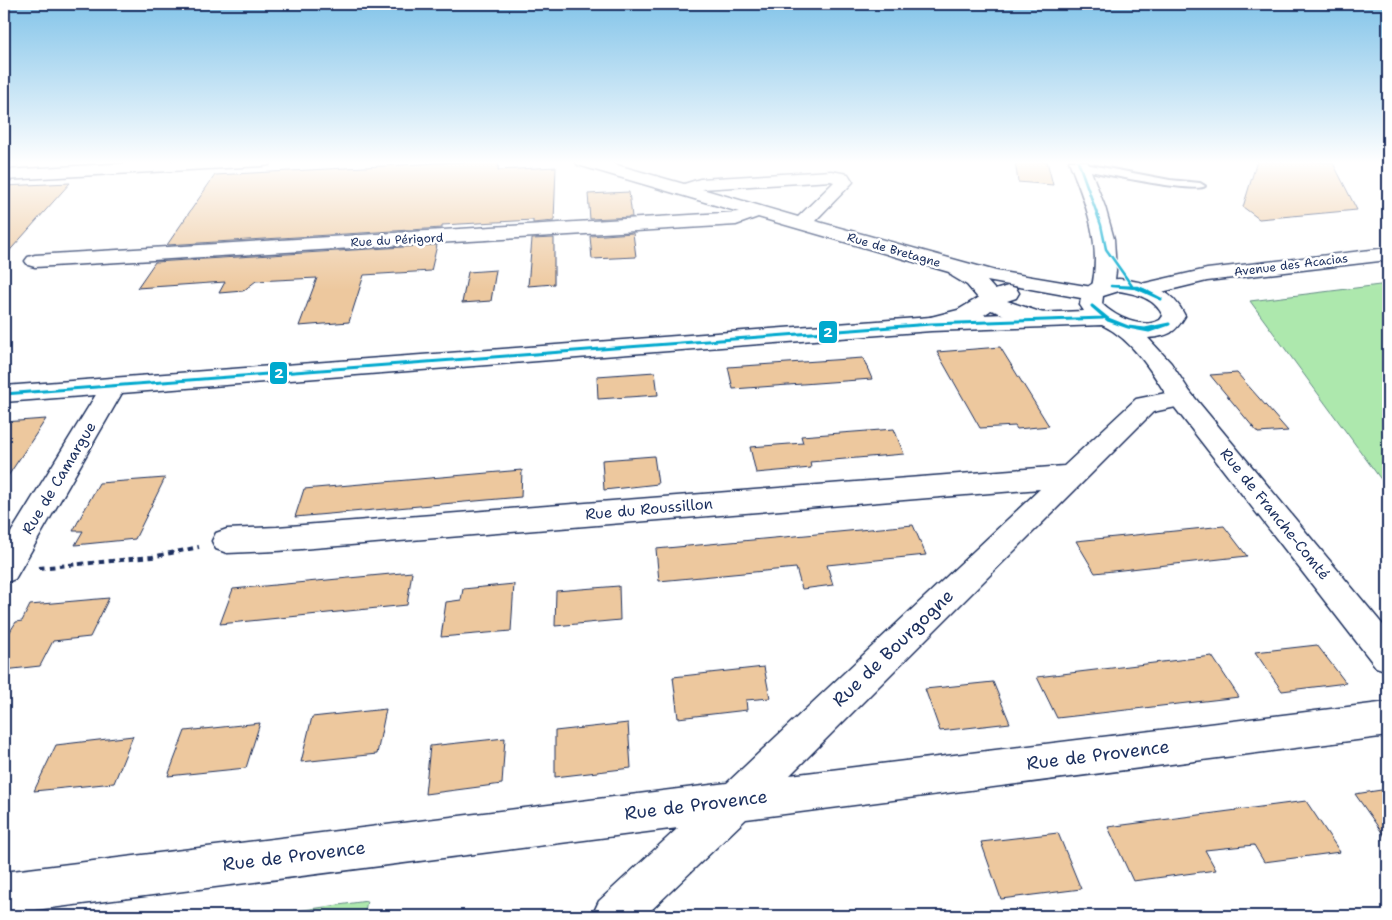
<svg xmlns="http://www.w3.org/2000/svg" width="1392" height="920" viewBox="0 0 1392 920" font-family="'Shantell Sans',sans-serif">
<rect width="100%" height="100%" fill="#fff"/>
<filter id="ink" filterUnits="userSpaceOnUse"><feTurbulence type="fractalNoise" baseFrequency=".02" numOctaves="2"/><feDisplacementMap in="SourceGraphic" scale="10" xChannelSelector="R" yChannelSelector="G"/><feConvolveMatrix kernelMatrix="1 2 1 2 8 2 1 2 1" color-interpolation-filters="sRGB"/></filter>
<g filter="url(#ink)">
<path fill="#ade8ad" stroke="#648c86" d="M 1388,284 L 1388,489 L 1250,301 Z
M 367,901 L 364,916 L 261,916 Z"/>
<path fill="#edc89e" stroke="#1b2f5e" d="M 476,161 L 499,161 L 498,170 L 556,167 L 554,221 L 533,223 L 533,220 L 442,225 L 442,228 L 167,245 L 215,175 Z
M 1015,161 L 1047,161 L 1053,185 L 1018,182 Z
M 1257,161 L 1315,161 L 1333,163 L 1357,210 L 1259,219 L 1243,207 Z
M 70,183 L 4,257 L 4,186 Z
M 629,192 L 632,217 L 590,219 L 588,194 Z
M 633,233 L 636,257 L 592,259 L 590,236 Z
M 554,238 L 554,284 L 528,286 L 532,239 Z
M 437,245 L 431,271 L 364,275 L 349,322 L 299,326 L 317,278 L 256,281 L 243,291 L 219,293 L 225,282 L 137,288 L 155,262 Z
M 496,270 L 491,301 L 462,303 L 468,272 Z
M 1000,347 L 1049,426 L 1017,429 L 1015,426 L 980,428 L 937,352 Z
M 863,358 L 872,379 L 733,389 L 728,367 Z
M 655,372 L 658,395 L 598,399 L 597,376 Z
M 1237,373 L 1288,431 L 1258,433 L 1210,375 Z
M 46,419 L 4,482 L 4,422 Z
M 894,429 L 904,454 L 810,462 L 811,468 L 756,473 L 750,447 L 803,443 L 801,436 Z
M 654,456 L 658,484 L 604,490 L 602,460 Z
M 522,470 L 521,497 L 295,517 L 304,489 Z
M 165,478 L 135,539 L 75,545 L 83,531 L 73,531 L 99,483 Z
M 913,525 L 926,555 L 827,565 L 833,585 L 802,589 L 796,568 L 659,581 L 656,549 Z
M 1224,526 L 1247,556 L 1095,573 L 1076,541 Z
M 412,572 L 407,605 L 220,624 L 233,589 Z
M 514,584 L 511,631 L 441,637 L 446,602 L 461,600 L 463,589 Z
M 619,586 L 620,620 L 555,626 L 556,591 Z
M 109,598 L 90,637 L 53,641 L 40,666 L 4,670 L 4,641 L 16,622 L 22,621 L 30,605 Z
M 1317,645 L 1346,683 L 1282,691 L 1255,652 Z
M 1212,656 L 1239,697 L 1057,718 L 1037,677 Z
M 764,667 L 770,698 L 746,700 L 747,710 L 678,718 L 673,677 Z
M 993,682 L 1010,723 L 940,731 L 925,689 Z
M 386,709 L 377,754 L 301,762 L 312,717 Z
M 260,723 L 246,768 L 168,776 L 185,731 Z
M 628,723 L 631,768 L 555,777 L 555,731 Z
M 133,736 L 114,783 L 34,791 L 56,745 Z
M 505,738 L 502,784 L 425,794 L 430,746 Z
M 1388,789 L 1388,841 L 1355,794 Z
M 1306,801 L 1340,852 L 1264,862 L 1254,845 L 1205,850 L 1216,870 L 1133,881 L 1108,827 Z
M 1058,833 L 1081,889 L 1001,899 L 981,842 Z"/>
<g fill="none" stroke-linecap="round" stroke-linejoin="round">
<defs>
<path id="lane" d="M 1080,163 L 1170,180 L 1200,183 L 1205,186 C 1197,194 1094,172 1076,168 L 1075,166 Z"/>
<path id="street" d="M 167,161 L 272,161 L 269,165 L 263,166 L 4,180 L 4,170 Z
M 575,161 L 603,161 L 684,184 L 700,179 L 831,171 L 848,174 L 853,182 L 815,221 L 996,271 L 1092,287 C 1102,242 1085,202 1069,161 L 1087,161 L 1105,207 L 1114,239 L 1116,271 L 1114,287 L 1111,292 L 1092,300 L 987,281 L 995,290 L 1008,286 L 1016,288 L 1019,293 L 1016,298 L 1007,301 L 1046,314 L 1049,319 L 1046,324 L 1038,326 L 1030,324 L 991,310 C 979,321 939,333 923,329 L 920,324 L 923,319 L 958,310 L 978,298 L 967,285 L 952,276 L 949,272 L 758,217 L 736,225 L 35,267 L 28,265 L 25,261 L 28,257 L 35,255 L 739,212 L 578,165 ZM 831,181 L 834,182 L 798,217 L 702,189 Z
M 1388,248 L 1388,260 L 1207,281 L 1145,296 L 1137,295 L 1134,290 L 1137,285 L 1207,269 Z
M 114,378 L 123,380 L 126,386 L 15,579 L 4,583 L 4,544 L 105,380 Z
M 1181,390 L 1190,392 L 1194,398 L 1190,404 L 1153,412 L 790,775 L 1388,702 L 1388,736 L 746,819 L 645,916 L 592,916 L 599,901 L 678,828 L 4,914 L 4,872 L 727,783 L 1040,489 L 277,551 L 227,553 L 216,549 L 212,541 L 216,533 L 227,529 L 277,527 L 1064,466 L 1136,399 Z"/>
<path id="secondary" d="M 1119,279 C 1147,282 1172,288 1185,316 C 1175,333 1169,336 1148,338 L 1171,363 L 1190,392 L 1388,631 L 1388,671 L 1376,667 L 1172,404 C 1154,375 1134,340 1102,325 L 931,331 L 4,402 L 4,386 L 931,317 L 1084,311 L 1080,305 C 1082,282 1098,280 1119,279 ZM 1119,291 C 1137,294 1155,298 1163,316 L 1160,320 C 1141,330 1116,317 1102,304 L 1103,296 Z"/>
</defs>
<use href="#lane" stroke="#1b2f5e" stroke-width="4"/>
<use href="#street" stroke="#1b2f5e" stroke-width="3"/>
<use href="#secondary" stroke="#1b2f5e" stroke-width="3"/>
<path stroke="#1b2f5e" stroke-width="4" stroke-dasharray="5.5 4.5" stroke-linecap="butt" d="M 39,568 L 152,557 L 199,547"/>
<use href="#lane" fill="#fff" fill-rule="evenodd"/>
<use href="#street" fill="#fff" fill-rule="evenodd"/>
<use href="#secondary" fill="#fff" fill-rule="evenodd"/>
<defs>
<path id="bus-1-far1" d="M 1078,161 L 1101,225 L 1106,249 L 1132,286
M 1111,286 L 1138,287 L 1147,291
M 1111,286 L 1136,288 L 1144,291"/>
<path id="bus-1" d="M 1141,290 L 1161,299
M 1144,290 L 1161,299
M 1092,306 L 1108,319 L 1128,327
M 1092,306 L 1108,320 L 1128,327
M 1128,327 L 1145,329 L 1169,324
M 1128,327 L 1149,331 L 1169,324
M 4,394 L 931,324 L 1103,318"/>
</defs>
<use href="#bus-1-far1" stroke="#fff" stroke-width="5"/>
<use href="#bus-1" stroke="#fff" stroke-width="6"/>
<use href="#bus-1-far1" stroke="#00a9ce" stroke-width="2.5"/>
<use href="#bus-1" stroke="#00a9ce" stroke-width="3"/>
</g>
</g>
<linearGradient id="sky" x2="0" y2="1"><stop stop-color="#83c4e9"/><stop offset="0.56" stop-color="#fff"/><stop offset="1" stop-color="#fff" stop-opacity="0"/></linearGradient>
<rect width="1392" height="290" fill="url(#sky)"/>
<g text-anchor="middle" stroke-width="5" stroke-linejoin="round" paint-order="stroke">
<g font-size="12" fill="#1b2f5e" stroke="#fff">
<text transform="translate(397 240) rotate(-3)" y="4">Rue du Périgord</text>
<text transform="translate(894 250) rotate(16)" y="4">Rue de Bretagne</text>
<text transform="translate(1291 265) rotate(-7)" y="4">Avenue des Acacias</text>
</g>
<g font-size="15" fill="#1b2f5e" stroke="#fff">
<text transform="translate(59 478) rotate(-59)" y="5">Rue de Camargue</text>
<text transform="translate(649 509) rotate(-5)" y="5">Rue du Roussillon</text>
<text transform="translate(1275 514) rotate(51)" y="5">Rue de Franche-Comté</text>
</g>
<g font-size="18" fill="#1b2f5e" stroke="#fff">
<text transform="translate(893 648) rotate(-44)" y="6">Rue de Bourgogne</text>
<text transform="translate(1098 755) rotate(-7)" y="6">Rue de Provence</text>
<text transform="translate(696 805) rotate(-7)" y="6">Rue de Provence</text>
<text transform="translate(294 856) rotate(-7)" y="6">Rue de Provence</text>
</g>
</g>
<g stroke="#fff" stroke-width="2">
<rect x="818" y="320" width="20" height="24" rx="5" fill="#00a9ce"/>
<rect x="269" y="361" width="19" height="24" rx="5" fill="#00a9ce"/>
</g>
<g font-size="14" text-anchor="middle" font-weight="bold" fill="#fff">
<text x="828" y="337">2</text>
<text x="279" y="378">2</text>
</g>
<rect width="1392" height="920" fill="none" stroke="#fff" stroke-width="20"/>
<rect x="10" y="10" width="1372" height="900" fill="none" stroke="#1b2f5e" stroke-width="2" filter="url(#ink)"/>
</svg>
